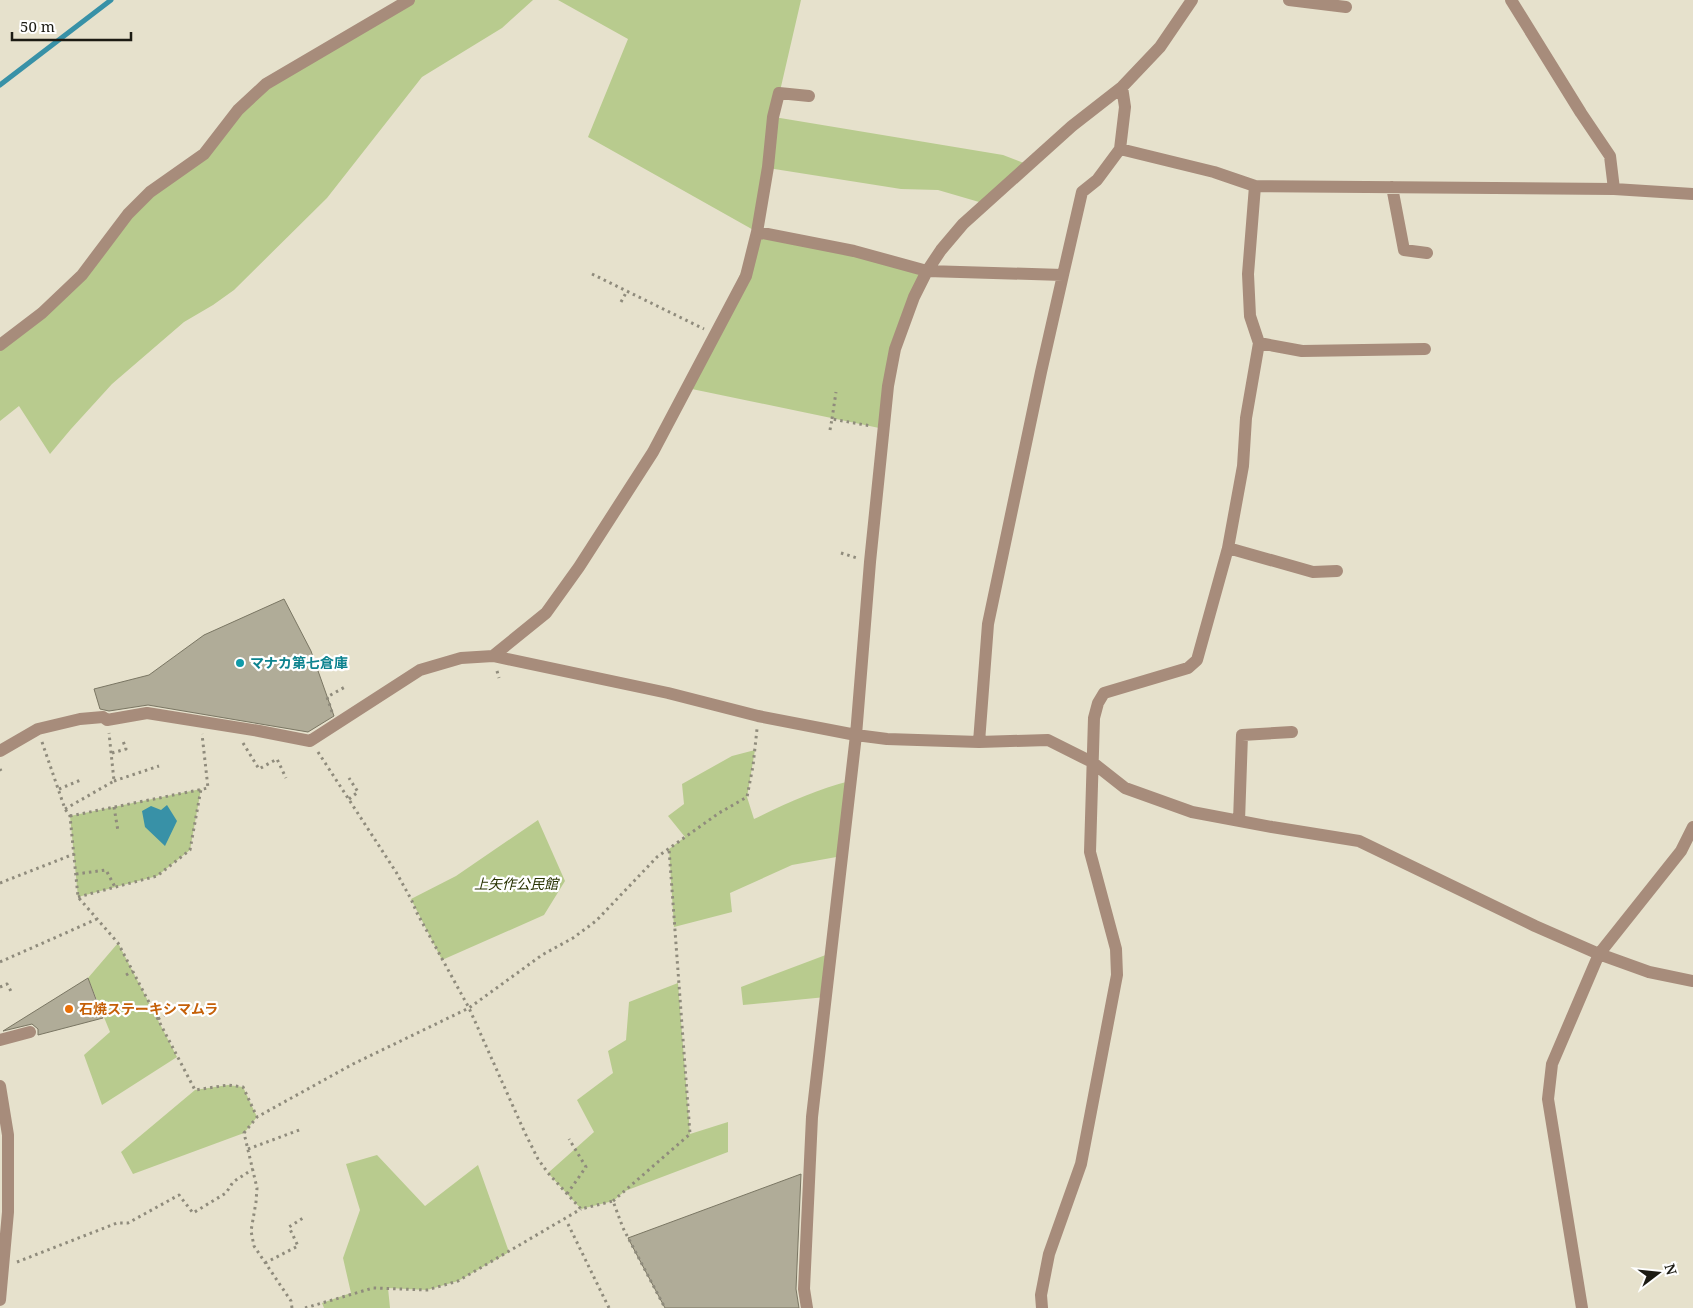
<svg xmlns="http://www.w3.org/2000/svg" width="1693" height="1308" viewBox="0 0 1693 1308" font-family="'Noto Serif','Noto Sans JP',serif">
<rect width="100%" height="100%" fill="#e6e1cc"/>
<path fill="#b8cb8e" d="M 409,0 L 533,0 L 502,28 L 422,77 L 327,198 L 234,290 L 213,305 L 184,322 L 112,384 L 71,429 L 50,454 L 19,406 L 0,421 L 0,345 L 82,275 L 133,209 L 204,154 L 266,84 Z
M 558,0 L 801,0 L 774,117 L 1003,155 L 1029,165 L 986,204 L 938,190 L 901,189 L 768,168 L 758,232 L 927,271 L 903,325 L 884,429 L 687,388 L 716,335 L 757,232 L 588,137 L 628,39 Z
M 755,750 L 747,797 L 754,819 C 785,804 817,789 850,781 L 842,856 L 792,865 L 730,893 L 732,912 L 674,927 L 669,849 L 685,837 L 668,816 L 684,804 L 682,784 L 732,756 Z
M 201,789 L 190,850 L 157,876 L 78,897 L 70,816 Z
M 538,820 L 565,881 L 544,915 L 442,960 L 411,899 L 456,876 Z
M 118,943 L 177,1057 L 102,1105 L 84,1055 L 110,1032 L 88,978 Z
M 831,953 L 826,997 L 743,1005 L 741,987 Z
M 678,983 L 690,1134 L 728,1122 L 728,1152 L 625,1191 L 613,1201 L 581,1209 L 548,1173 L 594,1132 L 577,1100 L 613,1073 L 608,1051 L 626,1040 L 629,1002 Z
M 228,1085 L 243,1087 L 257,1117 L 244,1133 L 133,1174 L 121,1152 L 195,1090 Z
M 377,1155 L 425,1206 L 478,1165 L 509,1252 L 458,1281 L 427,1290 L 388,1288 L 390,1308 L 324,1308 L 322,1303 L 351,1293 L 343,1258 L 360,1210 L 346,1164 Z"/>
<path fill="#3891a7" d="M 167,805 L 177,821 L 165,846 L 145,827 L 142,811 L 151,806 L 161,810 Z"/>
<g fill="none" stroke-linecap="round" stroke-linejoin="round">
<path stroke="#3891a7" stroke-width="5" d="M 0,85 L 111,0"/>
</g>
<path fill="#b0ac98" stroke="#7a7663" d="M 284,599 L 311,651 L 334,716 L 308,732 L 148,705 L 109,711 L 100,709 L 94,689 L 149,675 L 204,635 Z
M 88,978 L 103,1018 L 38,1035 L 38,1029 L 32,1024 L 3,1031 Z
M 801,1174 L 796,1289 L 799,1308 L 665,1308 L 628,1238 Z"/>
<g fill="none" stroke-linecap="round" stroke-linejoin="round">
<path stroke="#8f8b7c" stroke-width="3" stroke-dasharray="2.5 4" stroke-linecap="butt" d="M 592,274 L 704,329
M 621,302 L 627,291
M 832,419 L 836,392
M 830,430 L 832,419 L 871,426
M 841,553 L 857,558
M 497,671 L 499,678
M 332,712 L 327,697 L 345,687
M 42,742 L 65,809 L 70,816 L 78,897 L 118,943 L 195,1090 L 228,1085 L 243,1087 L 257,1117
M 243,743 L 259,769 L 277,759 L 286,778
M 318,752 L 396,872 L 411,899 L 417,913 L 469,1008 L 525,1133 L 538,1159 L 548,1173 L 581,1209 L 613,1201 L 623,1228 L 665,1308
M 112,753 L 126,749 L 123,741
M 0,769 L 1,771
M 114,781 L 159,766
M 59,789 L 83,779
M 349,799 L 358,792 L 349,778
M 114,807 L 118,831
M 65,809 L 114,781 L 109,733
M 70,816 L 208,788 L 202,734
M 76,874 L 106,870 L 115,887
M 0,883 L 74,854
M 78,897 L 157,876 L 190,850 L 201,789
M 0,962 L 97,919
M 126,975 L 133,971
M 0,987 L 7,984 L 12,993
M 158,1019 L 178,1007
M 248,1149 L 302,1129
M 567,1194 L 586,1167 L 569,1139
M 613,1201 L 690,1134 L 669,849
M 568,1224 L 609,1308
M 17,1262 L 117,1223 L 128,1223 L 179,1195 L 193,1213 L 226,1193 L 233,1182 L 253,1169
M 265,1263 L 298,1246 L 289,1227 L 303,1218
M 292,1308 L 291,1301 L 254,1246 L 251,1231 L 256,1202 L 257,1188 L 244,1133 L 257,1117 L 353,1064 L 469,1008 L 542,955 L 573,938 L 596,921 L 657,857 L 719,813 L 747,797 L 753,766 L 757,729
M 305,1308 L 373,1288 L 427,1290 L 458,1281 L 581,1209"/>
<path stroke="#a78c7b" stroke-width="12" d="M 1289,0 L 1346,7
M 1511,0 L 1581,113 L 1610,156 L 1614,189
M 1122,87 L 1125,107 L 1120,149 L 1214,172 L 1255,186 L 1614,189 L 1693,194
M 1392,187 L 1404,250 L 1427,253
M 757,232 L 768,167 L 773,117 L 779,93 L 809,96
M 1259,343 L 1302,351 L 1425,349
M 0,345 L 42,313 L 82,275 L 128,214 L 150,192 L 204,154 L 238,110 L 266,84 L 409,0
M 1228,548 L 1313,572 L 1337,571
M 493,656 L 546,613 L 579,567 L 653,452 L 746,276 L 757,232 L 854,251 L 927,271 L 1063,275 L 1082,192 L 1097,180 L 1120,149
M 979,742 L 988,624 L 1041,372 L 1063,275
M 0,751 L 38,729 L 80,719 L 103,717 L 107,720 L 147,713 L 259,731 L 310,741 L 420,670 L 461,658 L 493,656 L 668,693 L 758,716 L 856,735 L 887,739 L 979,742 L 1048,740 L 1092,762 L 1125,788 L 1192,812 L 1272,827 L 1359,841 L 1535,926 L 1599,954 L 1649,972 L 1693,981
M 1239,821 L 1242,735 L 1292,732
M 0,1040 L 30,1032
M 0,1086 L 8,1135 L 8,1212 L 0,1300
M 807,1308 L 804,1289 L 812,1117 L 856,735 L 870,562 L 888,386 L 895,349 L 914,297 L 927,271 L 941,250 L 963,224 L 1072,126 L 1122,87 L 1160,47 L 1192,0
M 1042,1308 L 1041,1295 L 1049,1254 L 1081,1164 L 1117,975 L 1116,949 L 1090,852 L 1094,718 L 1098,703 L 1104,693 L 1188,668 L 1197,660 L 1228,548 L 1243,466 L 1246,418 L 1259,343 L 1250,316 L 1248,274 L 1255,186
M 1582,1308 L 1548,1099 L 1552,1064 L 1599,954 L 1681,851 L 1693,827"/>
</g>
<circle fill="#0f9aa8" stroke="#fff" stroke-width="2" cx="240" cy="663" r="5"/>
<circle fill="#e8710a" stroke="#fff" stroke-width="2" cx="69" cy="1009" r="5"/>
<g text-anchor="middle" stroke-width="4.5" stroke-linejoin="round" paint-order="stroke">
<g font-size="14" font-weight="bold" fill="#0d838f" stroke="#fff" text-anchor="start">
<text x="250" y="668">マナカ第七倉庫</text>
</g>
<g font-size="14" font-style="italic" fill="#273201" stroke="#fff">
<text x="516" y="889">上矢作公民館</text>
</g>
<g font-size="14" font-weight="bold" fill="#c56008" stroke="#fff" text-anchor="start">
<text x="79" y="1014">石焼ステーキシマムラ</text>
</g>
</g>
<g transform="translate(1658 1273) rotate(74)" stroke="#ffffff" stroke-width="4" paint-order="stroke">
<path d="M0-4L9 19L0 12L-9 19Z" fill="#1c1b13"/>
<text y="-8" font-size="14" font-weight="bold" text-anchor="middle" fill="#1c1b13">N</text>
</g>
<path d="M12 32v8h119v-8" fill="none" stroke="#1c1b13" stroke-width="2.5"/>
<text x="20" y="32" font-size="15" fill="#1c1b13" stroke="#ffffff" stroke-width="4" paint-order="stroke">50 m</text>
</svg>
